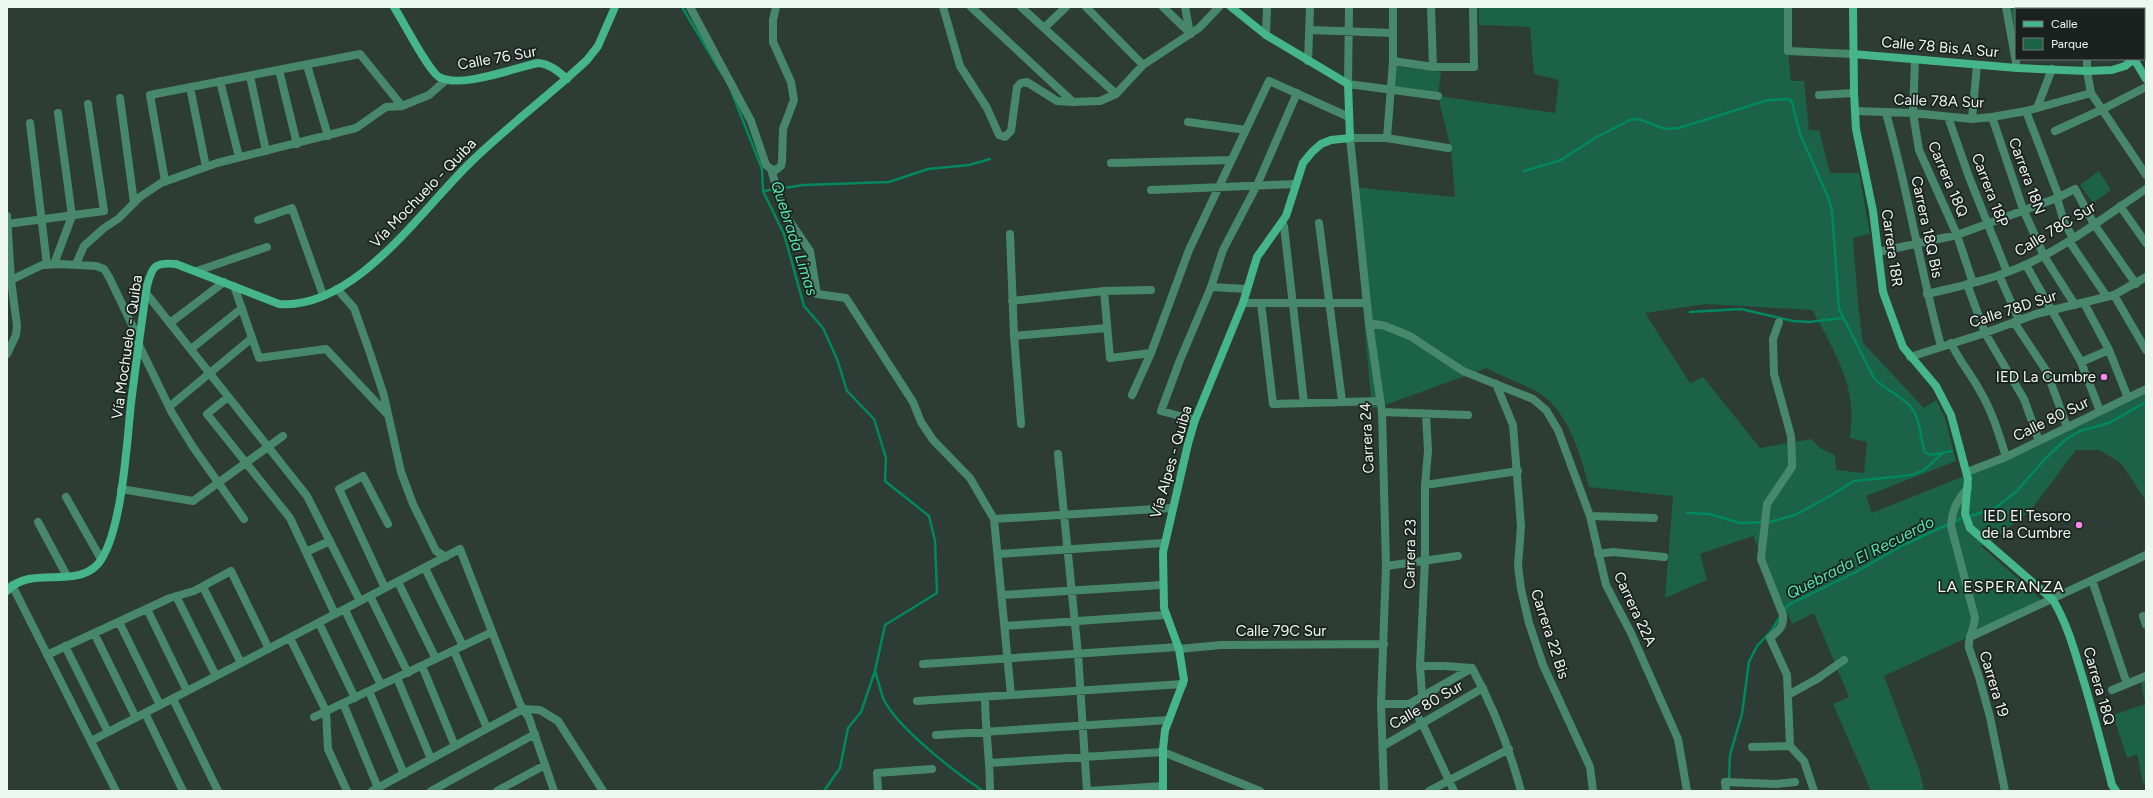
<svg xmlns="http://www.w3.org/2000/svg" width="2153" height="798" viewBox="0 0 2153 798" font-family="Figtree,sans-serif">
<rect width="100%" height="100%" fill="#2d3c34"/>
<path fill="#1c6248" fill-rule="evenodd" d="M 1479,7 L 1788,7 L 1788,51 L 1791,81 L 1804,81 L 1809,130 L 1819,130 L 1830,173 L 1859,173 L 1870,234 L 1853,238 L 1858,304 L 1863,343 L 1924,408 L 1936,400 L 1945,418 L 1956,461 L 1866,496 L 1872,513 L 2034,448 L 2079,423 L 2146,392 L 2146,501 L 2121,463 L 2099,450 L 2076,450 L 2031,510 L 1994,539 L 1981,546 L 2044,602 L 1884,676 L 1920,772 L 1924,791 L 1871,791 L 1833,704 L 1849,697 L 1814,613 L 1792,624 L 1753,536 L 1700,554 L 1707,580 L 1665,598 L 1673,496 L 1589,487 C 1581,456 1569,414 1542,395 C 1525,384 1504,378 1487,368 L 1385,405 L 1372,408 L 1352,187 L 1455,197 L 1451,149 L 1438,96 L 1394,89 L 1396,66 L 1441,72 L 1438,96 L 1555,113 L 1559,80 L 1534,74 L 1530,27 L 1479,25 ZM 1706,304 L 1812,310 C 1827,337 1850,376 1851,407 C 1852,418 1851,428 1850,438 L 1867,442 L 1864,473 L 1836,470 L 1835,455 L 1820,448 L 1811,439 L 1760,448 L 1703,377 L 1690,383 L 1645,313 Z
M 2010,7 L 2108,7 L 2110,9 L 2016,9 L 2016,32 L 2014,32 Z
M 2099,171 L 2111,190 L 2093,203 L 2080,185 Z
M 2146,680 L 2146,782 L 2143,783 L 2137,754 L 2127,758 L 2113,715 L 2145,704 L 2141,682 Z"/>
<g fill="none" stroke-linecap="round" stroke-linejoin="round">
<path stroke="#008861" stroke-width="2.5" d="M 682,7 L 722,74
M 732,93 L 762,169 L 763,191 L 784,234 L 804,306 L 823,328 L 837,359 L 847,391 L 874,419 L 886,458 L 885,481 L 929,516 L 935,541 L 937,593 L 885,625 L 875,671 L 861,712 L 848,728 L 840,768 L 824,791
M 1524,171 L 1561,160 L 1595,138 L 1632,119 L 1641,120 L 1665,129 L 1679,128 L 1768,100 L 1789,99 L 1792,102 L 1800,134 L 1828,197 L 1832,211 L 1839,309 L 1874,378 C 1885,391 1903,395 1913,410 C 1921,422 1920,439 1925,452 L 1930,455 L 1952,451
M 763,191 L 804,185 L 889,182 L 928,169 L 969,165 L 990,159
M 1690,312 L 1741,309 L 1793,321 L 1809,322 L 1842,318
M 1687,513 L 1710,514 L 1740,523 L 1770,522 L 1795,515 L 1830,496 L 1854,481 L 1912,475 L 1924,470 L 1943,453
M 1971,516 L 1995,508 L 2016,492 L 2044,460 L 2065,440 L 2080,431 L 2109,423 L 2146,402
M 1784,611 L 1788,605 L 1856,572 L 1901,546 L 1960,519
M 875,671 C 878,680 880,689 883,698 C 896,727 956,773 983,791
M 1729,780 L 1730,755 L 1742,714 L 1749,662 L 1757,646 L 1772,630 L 1781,615"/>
<path stroke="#47886d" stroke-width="8" d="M 690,7 L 751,121 L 766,165 L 771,169 L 776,170 L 781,166 L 782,161 L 783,129 L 794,100 L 791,82 L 773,42 L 773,20 L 776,7
M 943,7 L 960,66 L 987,108 L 999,135 L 1005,137 L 1011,131 L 1017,87 L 1021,83 L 1027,82 L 1057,101 L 1073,102 L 1100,101 L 1116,94 L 1143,65 L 1199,28 L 1219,7
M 971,7 L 1073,102
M 1021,7 L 1116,94
M 1086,7 L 1143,65
M 1163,7 L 1191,34
M 1185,7 L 1190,34
M 1349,7 L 1348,84 L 1438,96
M 1431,7 L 1433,67
M 1788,7 L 1788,51 L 1853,54
M 2006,7 L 2017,68
M 2108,7 L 2110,9
M 1045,27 L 1066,7
M 1310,30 L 1393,33
M 1266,35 L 1267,7
M 1915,59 L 1913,113 L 1919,150 L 1957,235 L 1973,283
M 2087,59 L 2087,71 L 2091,93 L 2146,175
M 1308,61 L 1310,7
M 1393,61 L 1433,67 L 1474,67 L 1473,7
M 307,65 L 328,136
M 279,70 L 297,144
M 250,76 L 266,151
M 220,81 L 239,157
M 190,87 L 206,167
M 1819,95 L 1854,93
M 120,98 L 134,203
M 2037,108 L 2052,69
M 1855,111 L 1913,113 L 1972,119 L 1992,117 L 2026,111 L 2091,93
M 2026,111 L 2059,197
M 1886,113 C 1908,190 1920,269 1941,346
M 1948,117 L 1969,177 L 2007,272
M 1992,117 L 2023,209 L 2044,256 L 2075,305
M 1972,119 L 1977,65
M 1188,122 L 1246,130
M 30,123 L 47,265
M 2055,131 L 2101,110 L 2146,87
M 1387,138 L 1393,61 L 1393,7
M 1111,163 L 1231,160
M 771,169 L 784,213 L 810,251 L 817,294 L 846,298 L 913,402 L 921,422 L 933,440 L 970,478 L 994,519 L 1011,695
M 165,181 L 150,95 L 360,54 L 402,106
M 1151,190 L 1295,184
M 2057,198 L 2064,222 L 2073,238
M 2120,206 L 2146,243
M 7,216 L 11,280 L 17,326 L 16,335 L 7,354
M 258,220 L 292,208 L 323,295
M 1282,223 L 1284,226 L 1304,403
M 1319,223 L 1342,401
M 7,224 L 104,211 L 88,104
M 1010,234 L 1014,336 L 1021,424
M 2069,241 L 2107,297
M 1878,252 L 1957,235 L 2057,198 L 2075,189 L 2094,224 L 2136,284
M 54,264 L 72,216 L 58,113
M 76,264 L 84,246 L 104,228 L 118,219 L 140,197 L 161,183 L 217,163 L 356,128 L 386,107 L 402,106 L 429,95 L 446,80
M 2026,265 L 2081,362 L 2100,411
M 197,271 L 267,247
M 1999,275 L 2019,320
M 7,282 L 42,265 L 60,264 L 96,266 L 104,269 L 109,277 L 134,329 L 140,333
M 1967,284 L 1985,333 L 2024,399 L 2039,441
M 234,286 L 259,358 L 326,349 L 387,414
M 1211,287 L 1247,289
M 337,289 L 354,308 L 370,353 L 384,396 L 401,472 L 413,504 L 436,551 L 446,557
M 1104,291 L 1110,358 L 1151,353 L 1189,250 L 1269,81 L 1349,117
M 146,293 L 307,496 L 360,601
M 1927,294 C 1961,286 1995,279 2027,264 C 2069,245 2107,215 2146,189
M 2114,295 L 2146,350
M 1012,301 L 1104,291 L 1151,290
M 1243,303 L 1367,303
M 1261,303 L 1273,404 L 1380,401
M 2084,303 L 2109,350 L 2128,398
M 1779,322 L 1773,339 L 1774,374 L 1791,436 L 1792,460 L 1792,467 L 1767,504 L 1761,559 L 1783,615 C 1784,627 1779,630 1770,638 L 1787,675 L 1790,746
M 2014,322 L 2047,372 L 2067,427
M 170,323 L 224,282
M 1369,323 L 1385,326 L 1410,336 L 1463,371 L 1533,399 L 1546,410 L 1558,430 L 1590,516 L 1606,585 L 1631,633 L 1678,739 L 1687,791
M 1014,336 L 1107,328
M 138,343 L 172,413 L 193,447 L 244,519
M 1951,343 C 1959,361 1971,374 1980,391 C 1992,411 1999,434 2006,457
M 191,349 L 242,308
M 1910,357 L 1985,333 L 2036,314 L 2114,295 L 2146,277
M 2081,362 L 2109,350
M 1496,384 L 1513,425 L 1521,526 L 1518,566 L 1521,589 L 1529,623 L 1543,665 L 1590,767 L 1593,791
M 1132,395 L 1151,353
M 228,397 L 207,414 L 290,518 L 335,614
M 169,407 L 252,338
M 1382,412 L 1468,415
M 1195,420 L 1161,411 L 1180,360 L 1211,287 L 1223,250 L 1257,185 L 1297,93
M 1058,454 L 1078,654 L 1087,791
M 1967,472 L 2006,457 L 2146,389
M 1425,485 L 1518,471
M 1968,488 C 1957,500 1952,510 1951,526 L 1975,618 C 1974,629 1967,640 1969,648 L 1979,677 L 1990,717 L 2005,791
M 121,489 L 193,501 L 283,436
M 66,497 L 101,559
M 1590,516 L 1654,518
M 994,519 L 1172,508
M 38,522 L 67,576
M 306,552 L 330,541
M 998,554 L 1164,543
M 1598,554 L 1613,552 L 1664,557
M 1386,566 L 1458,556
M 425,568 L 463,646
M 2092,580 L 2127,684
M 398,582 L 436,659
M 12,585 L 116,791
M 203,587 L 241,663
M 385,588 L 339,489 L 363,476 L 388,524
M 1002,595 L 1162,585
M 176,596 L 216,676
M 370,596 L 408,673
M 147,609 L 187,691
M 345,610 L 381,685
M 2143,616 L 2146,625
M 119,622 L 160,705
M 319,623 L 355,698
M 1005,626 L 1166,615
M 94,633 L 136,718
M 1970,637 L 2146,555
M 290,638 L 326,711 L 328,749 L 347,791
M 65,646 L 108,732
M 1179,649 L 1221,645 L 1384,644
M 454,651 L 487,728
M 47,655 L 170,598 L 194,591 L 231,571 L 269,649
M 923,664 L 1178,647
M 422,666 L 455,746
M 1420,666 L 1445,666 L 1471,668
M 1472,668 C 1494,708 1509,747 1521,791
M 397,678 L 431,759
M 2112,690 L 2146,676
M 369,691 L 404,774
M 1422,695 L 1420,666 L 1425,560 L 1425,485 L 1428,451 L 1426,414
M 1788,695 L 1817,679 L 1844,660
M 985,697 C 985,728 990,759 990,791
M 173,699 L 218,791
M 917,701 L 1183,684
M 343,703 L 378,788
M 1381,704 L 1409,704 L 1472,668
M 1409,704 L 1422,723 L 1454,791
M 145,713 L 183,791
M 314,717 L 492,632
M 936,735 L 1169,720
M 91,741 L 460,549 L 520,704 L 529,718 L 554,791
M 1383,746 L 1483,688
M 1752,747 L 1790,746 L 1804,761 L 1814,791
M 990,763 L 1163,752 L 1260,791
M 372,791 L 523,709 L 540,710 L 558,721 L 603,791
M 431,791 L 535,734
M 497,791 L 545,765
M 878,791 L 877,773 L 932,769
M 1089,791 L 1163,786
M 1384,791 L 1381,704 L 1386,566 L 1382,412 L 1369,323 L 1350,138 L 1387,138 L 1448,148
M 1429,791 L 1509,749
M 1726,791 L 1725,782 L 1776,784 L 1795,782"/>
<path stroke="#45b58a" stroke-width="8" d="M 394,7 C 403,21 428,70 439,77 C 460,89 514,68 538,63 C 550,64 558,71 567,79
M 1853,7 L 1854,93 L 1856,129 L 1873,211 L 1883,292 L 1903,347 L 1936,386 L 1951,415 L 1968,479 L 1965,514 L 1970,528 L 2053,600 C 2066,622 2073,645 2080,669 C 2092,707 2102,746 2112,785 L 2116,791
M 2144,45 L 2146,42
M 1853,54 L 2017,68 L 2087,71 L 2112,70 L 2125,66 L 2134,59 L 2146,79
M 7,591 C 29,565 74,589 97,565 C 122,538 127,441 131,403 C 136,364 141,325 147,286 C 152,266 155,262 176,264 L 279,304 C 356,310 423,207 473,160 C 509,125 550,95 587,60 L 598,46 L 615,7
M 1163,791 L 1163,749 L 1165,730 L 1184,680 L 1179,649 L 1164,608 L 1163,552 L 1188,444 L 1195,420 L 1243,303 L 1257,257 L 1286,216 L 1303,163 L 1312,152 L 1321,144 L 1331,140 L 1350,138 L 1348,84 L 1266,35 L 1231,7"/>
</g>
<g fill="#f888eb" stroke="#1a211e" stroke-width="1.5">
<circle cx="2104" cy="377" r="4"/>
<circle cx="2079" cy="525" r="4"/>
</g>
<g text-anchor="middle" stroke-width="3.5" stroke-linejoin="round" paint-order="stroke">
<g font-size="15" fill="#edf7f2" stroke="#1a211e">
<text transform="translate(1940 47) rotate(5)" y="5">Calle 78 Bis A Sur</text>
<text transform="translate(497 58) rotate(-10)" y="5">Calle 76 Sur</text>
<text transform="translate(1939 101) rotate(2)" y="5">Calle 78A Sur</text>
<text transform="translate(2027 176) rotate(70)" y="5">Carrera 18N</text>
<text transform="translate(1948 179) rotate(67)" y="5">Carrera 18Q</text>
<text transform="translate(1990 190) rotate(69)" y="5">Carrera 18P</text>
<text transform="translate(423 193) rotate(-46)" y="5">Vía Mochuelo - Quiba</text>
<text transform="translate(1927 227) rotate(78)" y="5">Carrera 18Q Bis</text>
<text transform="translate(2055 229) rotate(-31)" y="5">Calle 78C Sur</text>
<text transform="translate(1892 248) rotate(82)" y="5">Carrera 18R</text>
<text transform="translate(2013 309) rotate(-18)" y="5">Calle 78D Sur</text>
<text transform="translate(127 347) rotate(-82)" y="5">Vía Mochuelo - Quiba</text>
<text transform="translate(2051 419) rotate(-26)" y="5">Calle 80 Sur</text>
<text transform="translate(1367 438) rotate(-93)" y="5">Carrera 24</text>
<text transform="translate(1171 462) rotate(-74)" y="5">Vía Alpes - Quiba</text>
<text transform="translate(1410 554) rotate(-89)" y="5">Carrera 23</text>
<text transform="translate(1635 609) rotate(65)" y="5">Carrera 22A</text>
<text x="1281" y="636">Calle 79C Sur</text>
<text transform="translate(1550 634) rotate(72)" y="5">Carrera 22 Bis</text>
<text transform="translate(1994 684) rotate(73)" y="5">Carrera 19</text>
<text transform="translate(2099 686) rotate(74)" y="5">Carrera 18Q</text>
<text transform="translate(1426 705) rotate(-30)" y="5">Calle 80 Sur</text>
</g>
<g font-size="15" fill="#edf7f2" stroke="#1a211e" text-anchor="end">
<text x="2096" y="382">IED La Cumbre</text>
<text x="2071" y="521">IED El Tesoro<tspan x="2071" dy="17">de la Cumbre</tspan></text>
</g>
<g font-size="16" font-style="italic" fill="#53e5ad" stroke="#1a211e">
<text transform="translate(795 238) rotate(72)" y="6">Quebrada Limas</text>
<text transform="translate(1860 557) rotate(-27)" y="6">Quebrada El Recuerdo</text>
</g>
<g font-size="16" letter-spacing="1" fill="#edf7f2" stroke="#1a211e">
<text x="2001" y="592">LA ESPERANZA</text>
</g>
</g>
<rect width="2153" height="798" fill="none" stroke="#edf7f2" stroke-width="16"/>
<rect x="2015" y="8" width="130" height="52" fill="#1a211e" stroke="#6e7773"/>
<rect x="2023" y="21" width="20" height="6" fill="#45b58a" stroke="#6e7773"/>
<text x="2051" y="28" font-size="12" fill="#edf7f2">Calle</text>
<rect x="2023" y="38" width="20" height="12" fill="#1c6248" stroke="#6e7773"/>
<text x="2051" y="48" font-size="12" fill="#edf7f2">Parque</text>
</svg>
